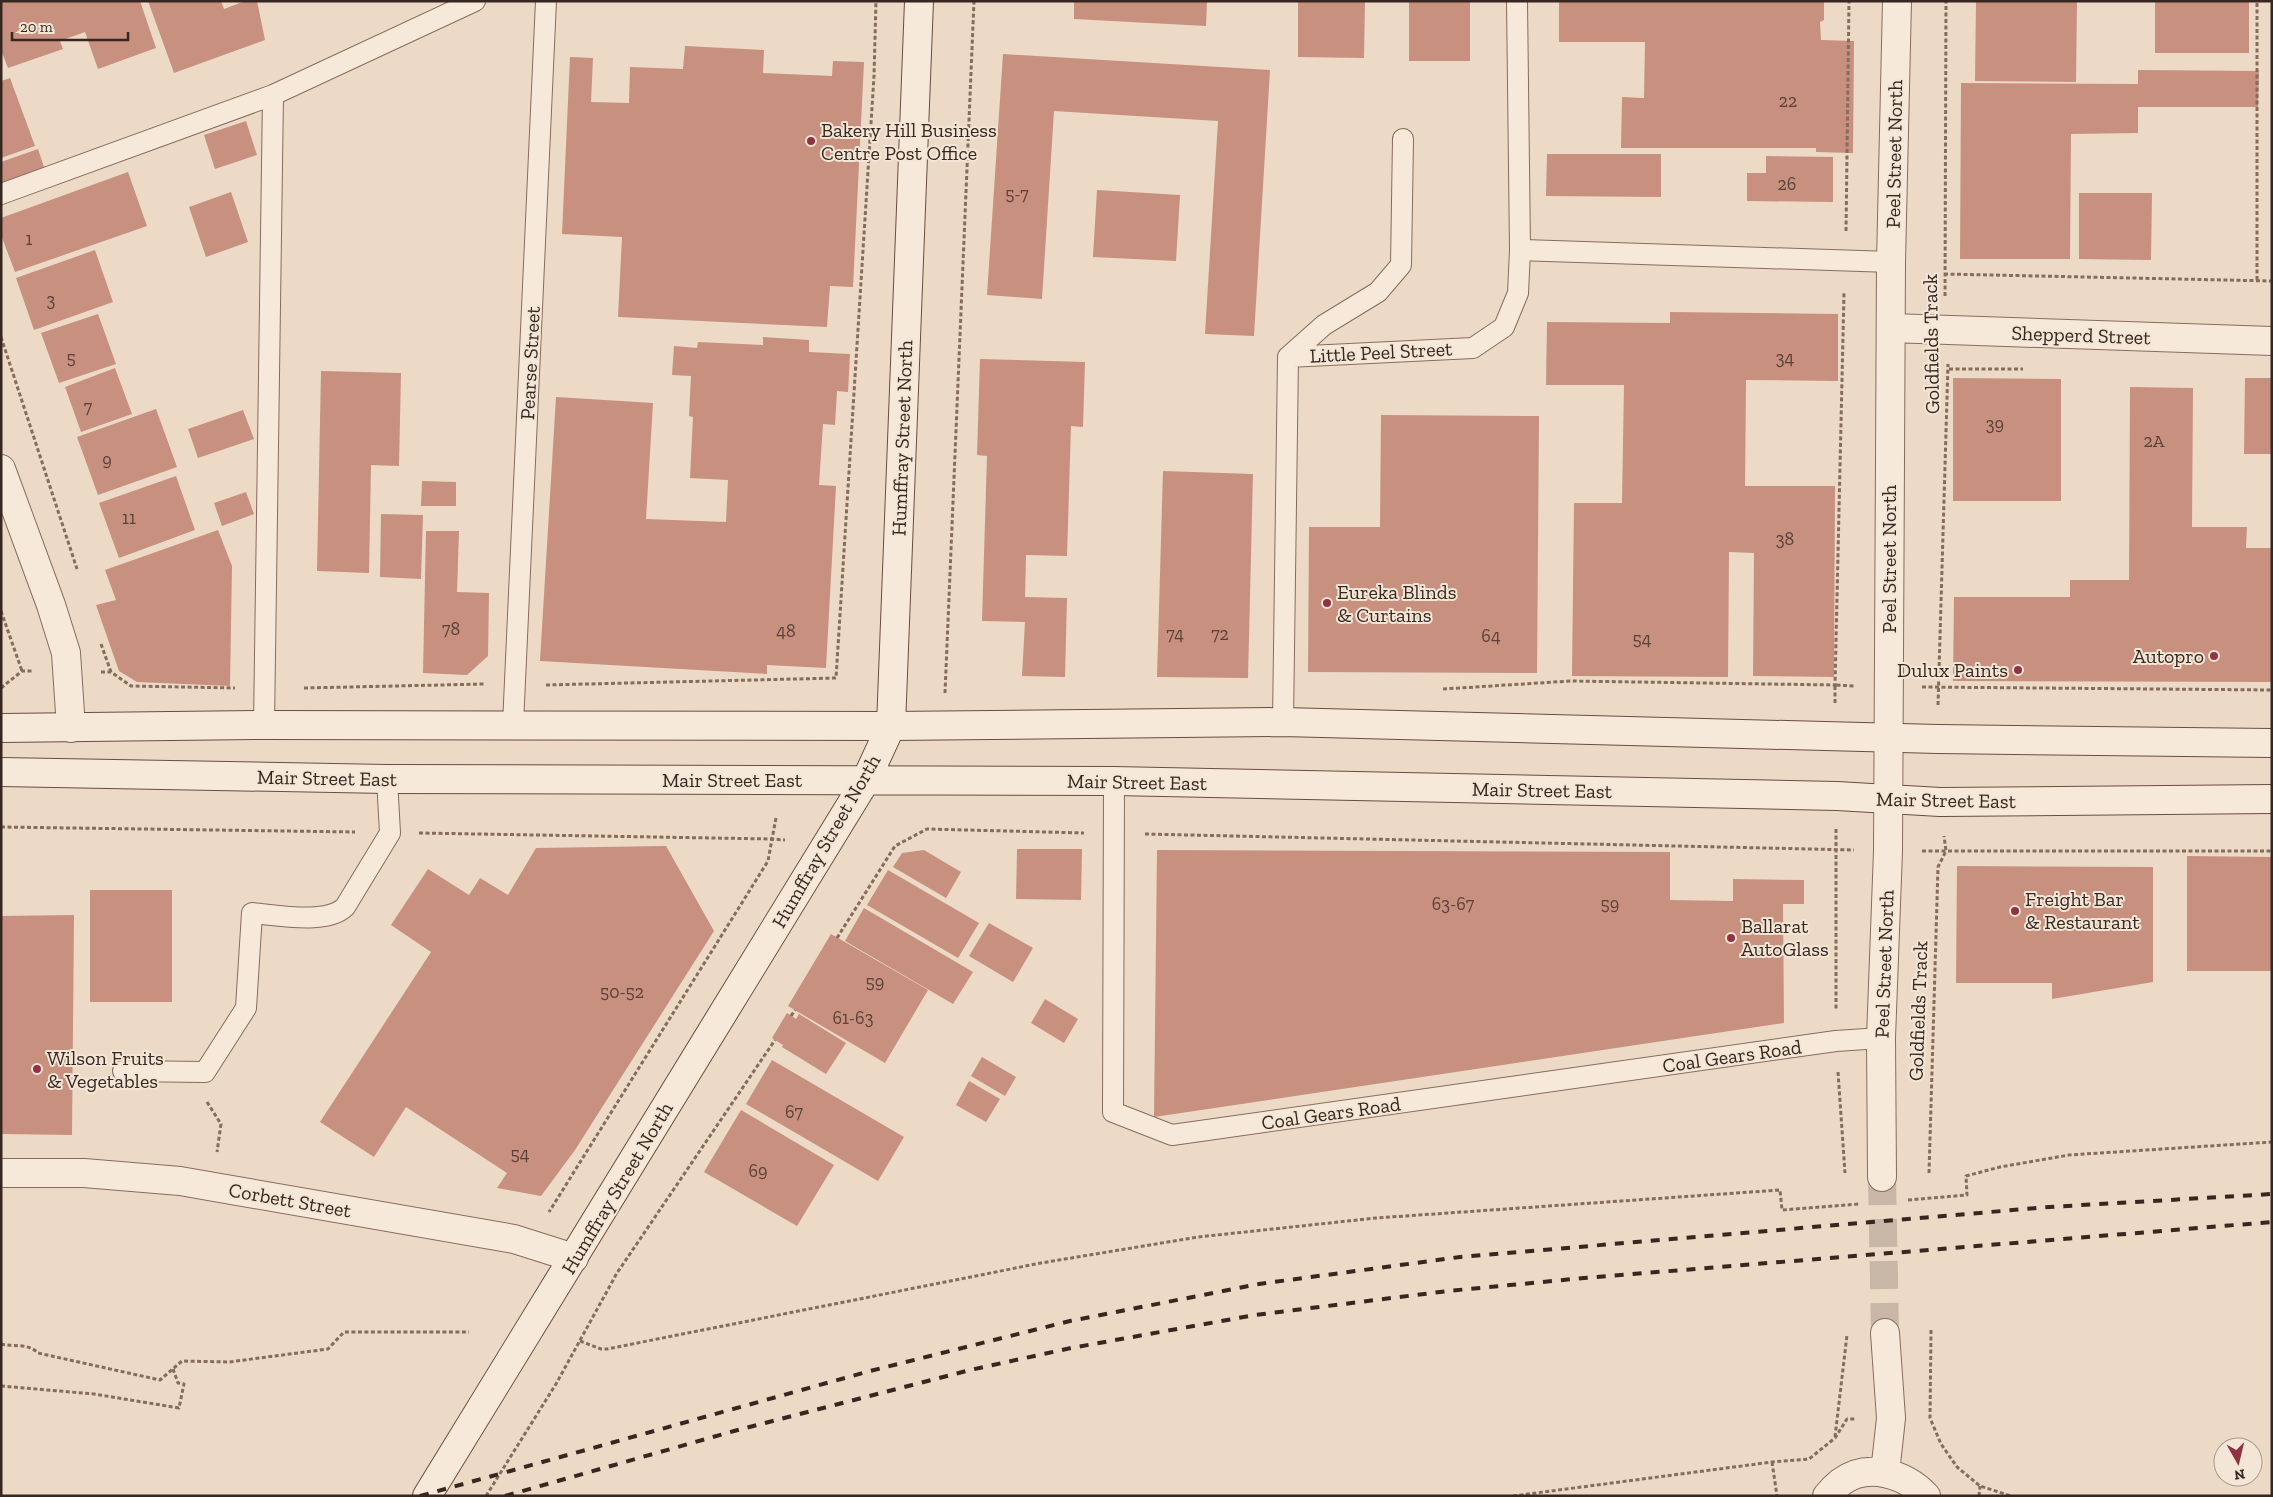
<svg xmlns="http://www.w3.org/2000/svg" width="2273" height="1497" viewBox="0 0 2273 1497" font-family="'Zilla Slab',serif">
<rect width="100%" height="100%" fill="#ecdac7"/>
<path fill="#c7907f" d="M 1,1 L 140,1 L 156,48 L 98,69 L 85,32 L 60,41 L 63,49 L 8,68 L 1,50 Z
M 148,1 L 221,1 L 224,9 L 245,1 L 257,1 L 265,40 L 174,73 Z
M 1074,1 L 1207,1 L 1206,26 L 1074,19 Z
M 1298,1 L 1365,1 L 1364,58 L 1298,57 Z
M 1409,1 L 1470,1 L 1470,61 L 1409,61 Z
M 1559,1 L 1824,1 L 1824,20 L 1820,22 L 1821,40 L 1854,41 L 1853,153 L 1816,152 L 1816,148 L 1621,148 L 1622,97 L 1644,98 L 1645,42 L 1559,42 Z
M 1976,1 L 2077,1 L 2076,82 L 1975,81 Z
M 2155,1 L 2249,1 L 2249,53 L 2155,53 Z
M 685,46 L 764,50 L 763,73 L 832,76 L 833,61 L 864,62 L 853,287 L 830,286 L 827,327 L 618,317 L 622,237 L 562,234 L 570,57 L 593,58 L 591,102 L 629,103 L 630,67 L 683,69 Z
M 1003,54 L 1270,70 L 1254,336 L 1205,334 L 1218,121 L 1054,111 L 1042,299 L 987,295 Z
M 2138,70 L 2259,71 L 2258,107 L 2138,107 L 2138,133 L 2071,134 L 2070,259 L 1960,259 L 1961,83 L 2138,84 Z
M 10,78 L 35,146 L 1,158 L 1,81 Z
M 246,121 L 257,155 L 215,169 L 204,135 Z
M 38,149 L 46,173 L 1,189 L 1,162 Z
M 1547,154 L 1661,154 L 1661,197 L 1546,196 Z
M 1766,156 L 1833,157 L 1833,202 L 1747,201 L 1747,173 L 1766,173 Z
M 128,172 L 147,226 L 15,272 L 1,235 L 1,218 Z
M 1097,190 L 1180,195 L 1176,261 L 1093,257 Z
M 231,192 L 248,242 L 206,257 L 189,207 Z
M 2079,193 L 2152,193 L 2151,260 L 2079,259 Z
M 95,250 L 113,302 L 34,330 L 16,278 Z
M 1670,312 L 1838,314 L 1838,381 L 1746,380 L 1745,486 L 1835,486 L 1834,677 L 1753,676 L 1754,553 L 1729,552 L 1728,677 L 1572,676 L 1574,503 L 1622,503 L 1624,385 L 1546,385 L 1547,322 L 1670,323 Z
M 98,314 L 116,364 L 59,383 L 41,333 Z
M 763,337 L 809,340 L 809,352 L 850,354 L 848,392 L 837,391 L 835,425 L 823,424 L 819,485 L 836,486 L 826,668 L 767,665 L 767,674 L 540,661 L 556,397 L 653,403 L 646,519 L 726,522 L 728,480 L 690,478 L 693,417 L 689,416 L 691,376 L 672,375 L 674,346 L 697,348 L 698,342 L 763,345 Z
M 980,359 L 1085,362 L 1083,427 L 1071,426 L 1067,556 L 1026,555 L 1025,597 L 1067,598 L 1065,677 L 1022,676 L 1025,622 L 982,621 L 987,456 L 977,455 Z
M 115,368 L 132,414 L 81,432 L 65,387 Z
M 321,371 L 401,373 L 399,466 L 371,465 L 369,573 L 317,571 Z
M 1953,378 L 2061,379 L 2061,501 L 1953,501 Z
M 2245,378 L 2272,378 L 2272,454 L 2244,454 Z
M 2130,387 L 2193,388 L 2192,527 L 2247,527 L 2246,548 L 2272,548 L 2272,682 L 1953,681 L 1954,597 L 2070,597 L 2070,580 L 2129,580 Z
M 156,409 L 177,467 L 98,495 L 77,437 Z
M 243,410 L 254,439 L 198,458 L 188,429 Z
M 1381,415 L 1539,416 L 1537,673 L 1308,672 L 1309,527 L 1380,527 Z
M 1163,471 L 1253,474 L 1248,678 L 1157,677 Z
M 176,476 L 195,530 L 119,558 L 99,503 Z
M 422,481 L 456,482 L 456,506 L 421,506 Z
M 246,492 L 254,514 L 222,526 L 214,503 Z
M 381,514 L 423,515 L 421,579 L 380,577 Z
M 218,530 L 232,566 L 230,686 L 137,682 L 119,671 L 96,605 L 116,600 L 105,570 Z
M 426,531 L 459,531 L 457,592 L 489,593 L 488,656 L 467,675 L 423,673 Z
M 666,846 L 714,931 L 575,1150 L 541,1196 L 497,1188 L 507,1173 L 406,1107 L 374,1157 L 320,1122 L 431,952 L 391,925 L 428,869 L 469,895 L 480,878 L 508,895 L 536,848 Z
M 1017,849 L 1082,849 L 1081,900 L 1016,899 Z
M 924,850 L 961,872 L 946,898 L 893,867 L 902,853 Z
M 1157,850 L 1670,852 L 1670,900 L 1733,901 L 1733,879 L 1804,880 L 1804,904 L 1783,904 L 1784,1023 L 1154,1117 Z
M 2187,856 L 2272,857 L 2272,971 L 2187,971 Z
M 1957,866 L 2153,867 L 2153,982 L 2052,999 L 2052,983 L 1956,983 Z
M 888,870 L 979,923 L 958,958 L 867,905 Z
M 90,890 L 172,890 L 172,1002 L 90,1002 Z
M 864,908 L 973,972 L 953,1004 L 845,941 Z
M 74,915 L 72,1135 L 1,1134 L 1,916 Z
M 989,923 L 1033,948 L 1013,982 L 969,956 Z
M 831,934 L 928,990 L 885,1063 L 788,1006 Z
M 1045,999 L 1078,1019 L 1064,1043 L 1031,1023 Z
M 787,1013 L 796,1019 L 799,1014 L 846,1043 L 826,1074 L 782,1047 L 783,1045 L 772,1038 Z
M 982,1057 L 1016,1077 L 1005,1096 L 971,1076 Z
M 772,1060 L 904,1137 L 878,1181 L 746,1104 Z
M 969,1081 L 1000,1099 L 986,1122 L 956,1105 Z
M 741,1110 L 834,1165 L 797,1226 L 704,1172 Z"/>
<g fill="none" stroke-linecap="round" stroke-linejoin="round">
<path stroke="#c8b6a6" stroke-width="28" stroke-dasharray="28 14" stroke-linecap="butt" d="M 1882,1177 L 1885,1333"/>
<defs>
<path id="lane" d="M 1,194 L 273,95 L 475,1
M 1520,250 L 1891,262
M 1288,357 L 1324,325 L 1378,292 L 1401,265 L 1403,139
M 1283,722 L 1288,357 L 1473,348 L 1504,327 L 1518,293 L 1520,250 L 1517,1
M 264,725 L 273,95
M 513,725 L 546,1
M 1114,781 L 1113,1112 L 1172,1135 L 1836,1041 L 1881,1038
M 123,1071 L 205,1072 L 246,1008 L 252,913 C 277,915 326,925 345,907 L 390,833 L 387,779"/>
<path id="street" d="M 1891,328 L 2272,341
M 1,469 L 51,605 L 66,653 L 71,728
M 1,1173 L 84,1173 L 180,1181 L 514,1239 L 574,1258
M 1882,1177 L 1881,1038 L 1888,851 L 1891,262 L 1897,1
M 1885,1473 L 1891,1418 L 1885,1333
M 1827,1496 C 1831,1491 1836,1486 1841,1482 C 1868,1462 1905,1474 1926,1496"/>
<path id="secondary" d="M 1,728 L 264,725 L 891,726 L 1283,722 L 1938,739 L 2272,743
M 1,772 L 387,779 L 1114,781 L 1837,796 L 1940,802 L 2272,799
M 427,1496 L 866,780 L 891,726 L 919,1"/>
</defs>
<use href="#lane" stroke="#866c5d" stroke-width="22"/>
<use href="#street" stroke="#866c5d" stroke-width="30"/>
<use href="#secondary" stroke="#684d40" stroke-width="30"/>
<path stroke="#866c5d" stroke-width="3" stroke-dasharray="4 2.5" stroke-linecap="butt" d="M 1846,231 L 1849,1
M 1944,274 L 2272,281
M 2257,280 L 2257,1
M 1945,296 L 1946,1
M 1,337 L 77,569
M 1949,369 L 2023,369
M 1,611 L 22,671
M 101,644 L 111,672
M 101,672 L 111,672 L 131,686 L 235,688
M 546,685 L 836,678 L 874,76 L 876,1
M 1922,687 L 2272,690
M 1,688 L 22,671 L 34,671
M 304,688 L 485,684
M 1443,689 L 1571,681 L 1835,685 L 1844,292
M 945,693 L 974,1
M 1835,703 L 1835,685 L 1856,686
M 1938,705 L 1948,364
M 776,818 L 772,839 L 785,840
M 1,827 L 355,832
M 1836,829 L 1836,1010
M 419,833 L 772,839 L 768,861 L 549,1212
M 1145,834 L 1854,850
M 1922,851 L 2272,851
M 837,938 L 895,846 L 927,829 L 1084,833
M 791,1016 L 795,1010
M 1838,1072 L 1845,1173
M 207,1102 L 221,1124 L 217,1152
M 1929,1173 L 1938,867 L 1946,851 L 1944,836
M 1908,1200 L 1967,1195 L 1966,1176 L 2000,1167 L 2069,1155 L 2272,1142
M 1931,1330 L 1930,1418 L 1941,1444 L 1957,1467 L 1980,1486 L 2011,1496
M 580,1341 L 601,1349 L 607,1349 L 1041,1263 L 1198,1237 L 1376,1218 L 1780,1190 L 1782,1210 L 1859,1204
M 1,1344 C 14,1347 28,1343 38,1353 L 160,1380 L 182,1361 L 229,1362 L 328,1349 L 344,1332 L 469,1332
M 1,1386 L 94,1394 L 179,1408 L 184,1384 L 178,1383 L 173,1369
M 1835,1437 L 1847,1335
M 1772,1462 L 1777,1496
M 486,1496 L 556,1384 L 617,1273 L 775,1040
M 1513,1496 L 1772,1462 L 1809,1459 L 1835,1438 L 1847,1419 L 1856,1419
M 1979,1496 L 1980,1486"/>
<use href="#lane" stroke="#f7e9da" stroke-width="20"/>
<use href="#street" stroke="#f7e9da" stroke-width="28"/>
<use href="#secondary" stroke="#f7e9da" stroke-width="28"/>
<path stroke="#372720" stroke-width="4" stroke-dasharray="9 9" stroke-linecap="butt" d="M 420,1496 L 870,1371 L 1070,1321 L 1259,1284 L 1460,1257 L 2049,1207 L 2272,1194
M 505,1496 L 734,1431 L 970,1370 L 1071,1348 L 1255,1315 L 1448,1291 L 1584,1278 L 2272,1222"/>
</g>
<g fill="#913143" stroke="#f3e6d6" stroke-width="2">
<circle cx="811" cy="141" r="5"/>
<circle cx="1327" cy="603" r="5"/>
<circle cx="2214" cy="656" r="5"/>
<circle cx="2018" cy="670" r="5"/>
<circle cx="2015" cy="911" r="5"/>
<circle cx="1731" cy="938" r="5"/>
<circle cx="37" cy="1069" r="5"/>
</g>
<g text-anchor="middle" stroke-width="4" stroke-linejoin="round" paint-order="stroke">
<g font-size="18" fill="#5b4138">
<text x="1788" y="107">22</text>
<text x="1787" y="190">26</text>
<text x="1017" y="200">5-7</text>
<text x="29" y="245">1</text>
<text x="51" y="306">3</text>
<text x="71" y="364">5</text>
<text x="1785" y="364">34</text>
<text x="88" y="413">7</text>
<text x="1995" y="430">39</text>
<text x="2154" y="447">2A</text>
<text x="107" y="466">9</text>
<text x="129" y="524">11</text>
<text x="1785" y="545">38</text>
<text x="451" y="635">78</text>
<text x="786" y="637">48</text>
<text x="1175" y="640">74</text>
<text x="1220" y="640">72</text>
<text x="1491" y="642">64</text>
<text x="1642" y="645">54</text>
<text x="1453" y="910">63-67</text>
<text x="1610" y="910">59</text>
<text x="875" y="988">59</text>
<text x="622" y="998">50-52</text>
<text x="853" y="1024">61-63</text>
<text x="794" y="1118">67</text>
<text x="520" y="1160">54</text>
<text x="758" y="1177">69</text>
</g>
<g font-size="20" fill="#372720" stroke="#f3e6d6" text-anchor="start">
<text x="821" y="137">Bakery Hill Business<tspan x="821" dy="23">Centre Post Office</tspan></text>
<text x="1337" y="599">Eureka Blinds<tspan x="1337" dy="23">&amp; Curtains</tspan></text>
<text x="2204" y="663" text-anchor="end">Autopro</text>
<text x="2008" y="677" text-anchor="end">Dulux Paints</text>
<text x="2025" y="906">Freight Bar<tspan x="2025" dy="23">&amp; Restaurant</tspan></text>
<text x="1741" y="933">Ballarat<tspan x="1741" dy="23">AutoGlass</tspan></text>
<text x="47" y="1065">Wilson Fruits<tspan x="47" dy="23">&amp; Vegetables</tspan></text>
</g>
<g font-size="20" fill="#372720" stroke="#f3e6d6">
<text transform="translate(1894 154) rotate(-89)" y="7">Peel Street North</text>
<text transform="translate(2081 335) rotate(2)" y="7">Shepperd Street</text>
<text transform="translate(1931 344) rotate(-91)" y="7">Goldfields Track</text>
<text transform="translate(1381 352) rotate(-3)" y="7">Little Peel Street</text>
<text transform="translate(530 363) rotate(-87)" y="7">Pearse Street</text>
<text transform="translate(902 438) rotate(-88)" y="7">Humffray Street North</text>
<text transform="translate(1889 559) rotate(-90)" y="7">Peel Street North</text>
<text transform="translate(327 778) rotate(1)" y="7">Mair Street East</text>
<text x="732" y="787">Mair Street East</text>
<text transform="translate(1137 782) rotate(1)" y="7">Mair Street East</text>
<text transform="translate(1542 790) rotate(1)" y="7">Mair Street East</text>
<text transform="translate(1946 800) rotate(1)" y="7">Mair Street East</text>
<text transform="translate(826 841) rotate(-60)" y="7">Humffray Street North</text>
<text transform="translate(1884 964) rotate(-88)" y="7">Peel Street North</text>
<text transform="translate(1918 1011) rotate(-88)" y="7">Goldfields Track</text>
<text transform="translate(1732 1056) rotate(-8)" y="7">Coal Gears Road</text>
<text transform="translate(1331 1113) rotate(-8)" y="7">Coal Gears Road</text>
<text transform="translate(617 1188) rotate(-59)" y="7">Humffray Street North</text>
<text transform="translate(290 1200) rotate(10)" y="7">Corbett Street</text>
</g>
</g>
<rect width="2273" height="1497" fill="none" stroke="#372720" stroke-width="5"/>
<g transform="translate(2238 1462) rotate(172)"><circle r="24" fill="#f3e6d6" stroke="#a89a8d"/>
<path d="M0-4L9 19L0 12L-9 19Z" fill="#913143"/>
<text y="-8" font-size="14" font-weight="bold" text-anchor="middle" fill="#372720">N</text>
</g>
<path d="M12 32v8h116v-8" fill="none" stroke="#372720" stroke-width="2.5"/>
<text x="20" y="32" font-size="15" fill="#372720" stroke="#f3e6d6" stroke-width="4" paint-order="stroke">20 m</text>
</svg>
